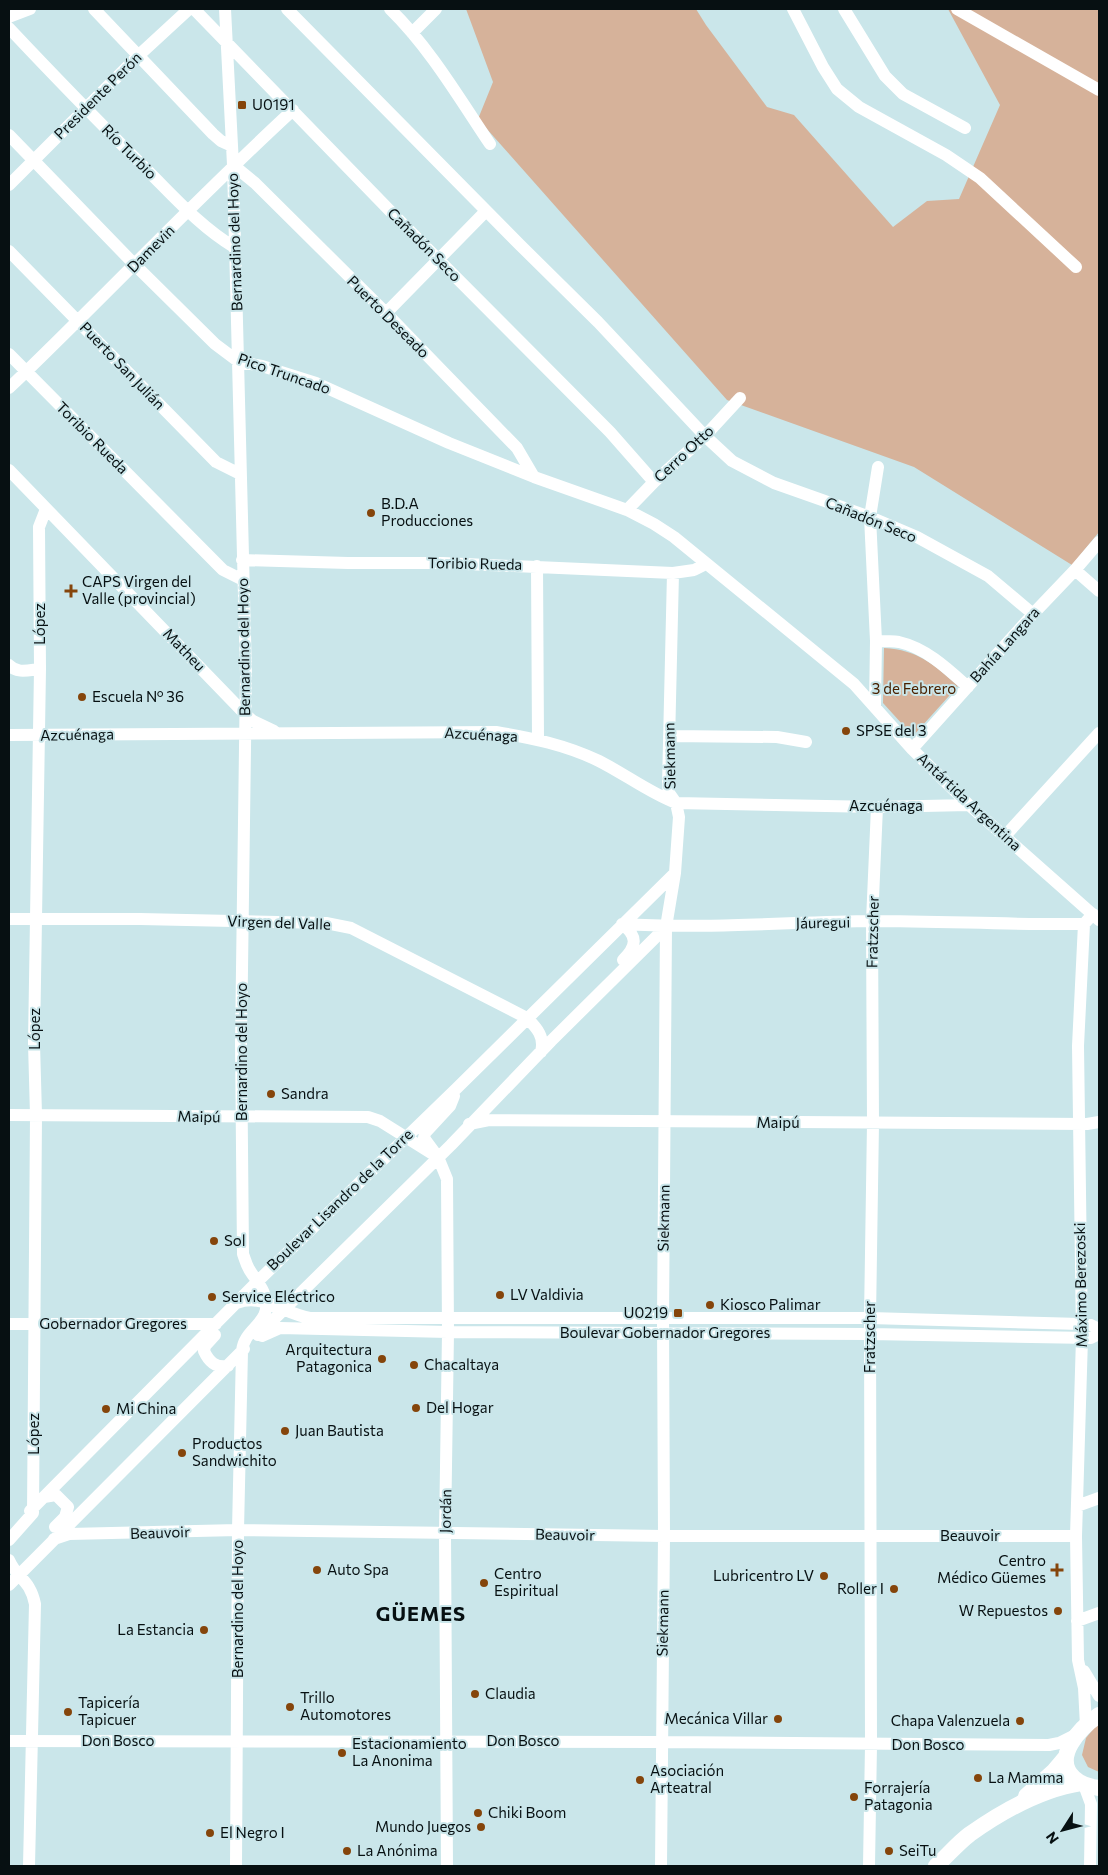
<svg xmlns="http://www.w3.org/2000/svg" width="1108" height="1875" viewBox="0 0 1108 1875" font-family="Commissioner,sans-serif">
<rect width="100%" height="100%" fill="#cae6ea"/>
<path fill="#d6b29a" d="M 466,9 L 696,9 L 706,25 L 767,107 L 794,115 L 893,227 L 927,201 L 959,199 L 1000,105 L 948,9 L 1099,9 L 1099,532 L 1072,565 L 914,467 L 727,400 L 478,119 L 493,82 Z
M 884,648 C 918,650 933,664 958,686 L 913,736 L 883,703 Z
M 1099,1722 L 1099,1772 L 1088,1767 L 1082,1755 L 1086,1738 Z"/>
<g fill="none" stroke-linecap="round" stroke-linejoin="round">
<path stroke="#fff" stroke-width="12" d="M 94,9 L 213,134 L 221,141 L 232,146
M 194,9 L 394,215 L 610,432 L 654,482
M 225,9 L 233,165 L 246,674 L 241,1043 L 243,1254 C 245,1259 246,1264 249,1269 C 254,1278 262,1285 265,1296 C 273,1324 244,1327 242,1351 L 238,1530 L 236,1866
M 287,9 L 520,245 L 598,322 L 705,436 L 732,461 L 774,483 L 870,517 L 917,537 L 988,576 L 1033,614
M 390,9 C 430,48 459,98 490,144
M 793,9 L 823,67 L 837,89 L 859,107 L 946,155 L 980,178 L 1076,267
M 844,9 L 885,76 L 903,94 L 965,128
M 957,9 L 1099,90
M 9,17 L 30,9
M 9,28 C 55,77 102,125 149,172 C 176,199 202,228 234,247
M 412,33 L 436,9
M 9,135 L 135,265 L 215,344 L 239,362 L 262,366 L 316,383 L 449,443 L 534,477 L 627,510 L 654,524 L 674,537 L 854,684 L 912,749 L 969,805 L 1099,920
M 233,165 L 255,183 L 386,313 L 517,448 L 534,477
M 9,185 L 138,56 L 189,9
M 9,251 L 216,462 L 240,474
M 386,313 L 486,211
M 9,354 L 217,564 L 223,570 L 243,580
M 9,388 C 105,296 195,200 293,110
M 9,470 L 245,714 L 253,721 L 274,731
M 627,510 L 654,482 L 705,436 L 740,398
M 242,560 L 348,563 L 443,563 L 673,573 L 694,570 L 706,564
M 537,566 L 538,739
M 1075,570 L 1099,591
M 876,641 C 883,641 892,641 899,642 C 926,648 948,669 968,687
M 9,665 C 17,674 29,670 40,669
M 875,706 L 876,641 L 870,517 L 878,467
M 9,735 L 496,732 C 532,738 566,745 599,761 C 625,774 648,792 676,803 L 877,807 L 969,805
M 669,736 L 777,737 L 806,742
M 912,749 L 1033,614 L 1075,570 L 1099,542
M 1005,836 L 1099,733
M 9,919 L 140,919 L 326,923 L 351,928 L 527,1018 C 537,1028 545,1037 541,1052
M 622,924 C 705,929 789,922 872,921 C 943,921 1014,925 1084,924
M 622,924 C 638,936 637,946 623,960
M 9,1115 L 368,1117 L 380,1121 L 431,1153
M 469,1124 L 489,1120 L 1087,1124 L 1099,1122
M 237,1303 C 262,1293 285,1314 310,1318 L 870,1318 L 1081,1324 L 1091,1325 L 1099,1329
M 9,1324 L 216,1324
M 215,1335 L 205,1346 L 204,1351 C 209,1362 216,1368 228,1366
M 258,1335 L 451,1145 L 551,1041 L 666,927
M 262,1336 L 280,1328 L 448,1332 L 870,1334 L 1091,1338 L 1099,1334
M 44,1497 L 56,1495 L 68,1507 L 65,1517 L 55,1527
M 1077,1506 L 1099,1498
M 30,1511 L 258,1281 L 456,1089 L 675,873
M 54,1539 L 69,1534 L 238,1530 L 664,1536 L 1076,1536
M 9,1540 L 33,1513 L 36,1115 L 34,1043 L 40,669 L 39,527 L 46,509
M 9,1560 C 17,1579 30,1579 35,1604 L 29,1866
M 9,1585 L 244,1349
M 1077,1621 L 1099,1613
M 1084,1671 L 1099,1696
M 1086,1726 L 1084,1688 L 1078,1660 L 1076,1536 L 1082,1338 L 1078,1046 L 1084,924 L 1093,914
M 9,1741 L 662,1742 L 1049,1745 L 1059,1743 L 1077,1734
M 1084,1785 L 1091,1804 L 1090,1866
M 447,1866 L 445,1534 L 448,1332 L 447,1179 L 438,1157 L 424,1138 L 425,1133 L 450,1106 L 454,1096
M 661,1866 L 664,1536 L 663,1319 L 666,927 L 675,873 L 679,817 L 676,803 L 669,793 L 668,785 L 673,573
M 869,1866 L 871,1745 L 870,1318 L 873,1123 L 872,921 L 877,807"/>
<path stroke="#fff" stroke-width="16" d="M 1099,1715 C 1081,1727 1051,1758 1074,1778 C 1081,1785 1090,1787 1099,1788
M 1026,1796 L 1054,1771 L 1065,1758
M 936,1866 C 947,1856 958,1843 970,1834 C 1001,1812 1042,1789 1081,1783"/>
</g>
<g fill="#85450b" stroke="#cae6ea" stroke-width="2">
<rect x="237" y="100" width="10" height="10" rx="2.5"/>
<circle cx="371" cy="513" r="5"/>
<path d="M68.5 583.5h5v5h5v5h-5v5h-5v-5h-5v-5h5z"/>
<circle cx="82" cy="697" r="5"/>
<circle cx="846" cy="731" r="5"/>
<circle cx="271" cy="1094" r="5"/>
<circle cx="214" cy="1241" r="5"/>
<circle cx="500" cy="1295" r="5"/>
<circle cx="212" cy="1297" r="5"/>
<circle cx="710" cy="1305" r="5"/>
<rect x="673" y="1308" width="10" height="10" rx="2.5"/>
<circle cx="382" cy="1359" r="5"/>
<circle cx="414" cy="1365" r="5"/>
<circle cx="416" cy="1408" r="5"/>
<circle cx="106" cy="1409" r="5"/>
<circle cx="285" cy="1431" r="5"/>
<circle cx="182" cy="1453" r="5"/>
<circle cx="317" cy="1570" r="5"/>
<path d="M1054.5 1562.5h5v5h5v5h-5v5h-5v-5h-5v-5h5z"/>
<circle cx="824" cy="1576" r="5"/>
<circle cx="484" cy="1583" r="5"/>
<circle cx="894" cy="1589" r="5"/>
<circle cx="1058" cy="1611" r="5"/>
<circle cx="204" cy="1630" r="5"/>
<circle cx="475" cy="1694" r="5"/>
<circle cx="290" cy="1707" r="5"/>
<circle cx="68" cy="1712" r="5"/>
<circle cx="778" cy="1719" r="5"/>
<circle cx="1020" cy="1721" r="5"/>
<circle cx="342" cy="1753" r="5"/>
<circle cx="978" cy="1778" r="5"/>
<circle cx="640" cy="1780" r="5"/>
<circle cx="854" cy="1797" r="5"/>
<circle cx="478" cy="1813" r="5"/>
<circle cx="481" cy="1827" r="5"/>
<circle cx="210" cy="1833" r="5"/>
<circle cx="347" cy="1851" r="5"/>
<circle cx="889" cy="1851" r="5"/>
</g>
<g text-anchor="middle" stroke-width="4" stroke-linejoin="round" paint-order="stroke">
<g font-size="15" fill="#071012" stroke="#cae6ea">
<text transform="translate(98 96) rotate(-45)" y="5">Presidente Perón</text>
<text transform="translate(129 152) rotate(45)" y="5">Río Turbio</text>
<text transform="translate(235 242) rotate(-92)" y="5">Bernardino del Hoyo</text>
<text transform="translate(424 245) rotate(45)" y="5">Cañadón Seco</text>
<text transform="translate(151 249) rotate(-45)" y="5">Damevin</text>
<text transform="translate(388 317) rotate(45)" y="5">Puerto Deseado</text>
<text transform="translate(122 366) rotate(46)" y="5">Puerto San Julián</text>
<text transform="translate(284 374) rotate(19)" y="5">Pico Truncado</text>
<text transform="translate(92 438) rotate(45)" y="5">Toribio Rueda</text>
<text transform="translate(684 454) rotate(-43)" y="5">Cerro Otto</text>
<text transform="translate(871 520) rotate(22)" y="5">Cañadón Seco</text>
<text transform="translate(475 564) rotate(1)" y="5">Toribio Rueda</text>
<text transform="translate(40 624) rotate(-90)" y="5">López</text>
<text transform="translate(1005 645) rotate(-48)" y="5">Bahía Langara</text>
<text transform="translate(244 647) rotate(-91)" y="5">Bernardino del Hoyo</text>
<text transform="translate(184 650) rotate(46)" y="5">Matheu</text>
<text transform="translate(77 735) rotate(-1)" y="5">Azcuénaga</text>
<text transform="translate(481 735) rotate(3)" y="5">Azcuénaga</text>
<text transform="translate(670 756) rotate(-91)" y="5">Siekmann</text>
<text transform="translate(969 802) rotate(43)" y="5">Antártida Argentina</text>
<text x="886" y="811">Azcuénaga</text>
<text transform="translate(279 923) rotate(2)" y="5">Virgen del Valle</text>
<text transform="translate(823 923) rotate(-1)" y="5">Jáuregui</text>
<text transform="translate(873 932) rotate(-89)" y="5">Fratzscher</text>
<text transform="translate(35 1029) rotate(-90)" y="5">López</text>
<text transform="translate(242 1052) rotate(-90)" y="5">Bernardino del Hoyo</text>
<text transform="translate(199 1117) rotate(1)" y="5">Maipú</text>
<text x="778" y="1128">Maipú</text>
<text transform="translate(340 1200) rotate(-44)" y="5">Boulevar Lisandro de la Torre</text>
<text transform="translate(664 1218) rotate(-89)" y="5">Siekmann</text>
<text transform="translate(1081 1285) rotate(-91)" y="5">Máximo Berezoski</text>
<text x="113" y="1329">Gobernador Gregores</text>
<text x="665" y="1338">Boulevar Gobernador Gregores</text>
<text transform="translate(870 1337) rotate(-90)" y="5">Fratzscher</text>
<text transform="translate(34 1434) rotate(-90)" y="5">López</text>
<text transform="translate(446 1511) rotate(-89)" y="5">Jordán</text>
<text transform="translate(160 1533) rotate(-2)" y="5">Beauvoir</text>
<text transform="translate(565 1535) rotate(1)" y="5">Beauvoir</text>
<text x="970" y="1541">Beauvoir</text>
<text transform="translate(238 1609) rotate(-90)" y="5">Bernardino del Hoyo</text>
<text transform="translate(663 1623) rotate(-89)" y="5">Siekmann</text>
<text x="118" y="1746">Don Bosco</text>
<text x="523" y="1746">Don Bosco</text>
<text x="928" y="1750">Don Bosco</text>
</g>
<g font-size="15" fill="#071012" stroke="#cae6ea" text-anchor="start">
<text x="252" y="110">U0191</text>
<text x="381" y="509">B.D.A<tspan x="381" dy="17">Producciones</tspan></text>
<text x="82" y="587">CAPS Virgen del<tspan x="82" dy="17">Valle (provincial)</tspan></text>
<text x="92" y="702">Escuela Nº 36</text>
<text x="856" y="736">SPSE del 3</text>
<text x="281" y="1099">Sandra</text>
<text x="224" y="1246">Sol</text>
<text x="510" y="1300">LV Valdivia</text>
<text x="222" y="1302">Service Eléctrico</text>
<text x="720" y="1310">Kiosco Palimar</text>
<text x="668" y="1318" text-anchor="end">U0219</text>
<text x="372" y="1355" text-anchor="end">Arquitectura<tspan x="372" dy="17">Patagonica</tspan></text>
<text x="424" y="1370">Chacaltaya</text>
<text x="426" y="1413">Del Hogar</text>
<text x="116" y="1414">Mi China</text>
<text x="295" y="1436">Juan Bautista</text>
<text x="192" y="1449">Productos<tspan x="192" dy="17">Sandwichito</tspan></text>
<text x="1046" y="1566" text-anchor="end">Centro<tspan x="1046" dy="17">Médico Güemes</tspan></text>
<text x="327" y="1575">Auto Spa</text>
<text x="494" y="1579">Centro<tspan x="494" dy="17">Espiritual</tspan></text>
<text x="814" y="1581" text-anchor="end">Lubricentro LV</text>
<text x="884" y="1594" text-anchor="end">Roller I</text>
<text x="1048" y="1616" text-anchor="end">W Repuestos</text>
<text x="194" y="1635" text-anchor="end">La Estancia</text>
<text x="485" y="1699">Claudia</text>
<text x="300" y="1703">Trillo<tspan x="300" dy="17">Automotores</tspan></text>
<text x="78" y="1708">Tapicería<tspan x="78" dy="17">Tapicuer</tspan></text>
<text x="768" y="1724" text-anchor="end">Mecánica Villar</text>
<text x="1010" y="1726" text-anchor="end">Chapa Valenzuela</text>
<text x="352" y="1749">Estacionamiento<tspan x="352" dy="17">La Anonima</tspan></text>
<text x="650" y="1776">Asociación<tspan x="650" dy="17">Arteatral</tspan></text>
<text x="988" y="1783">La Mamma</text>
<text x="864" y="1793">Forrajería<tspan x="864" dy="17">Patagonia</tspan></text>
<text x="488" y="1818">Chiki Boom</text>
<text x="471" y="1832" text-anchor="end">Mundo Juegos</text>
<text x="220" y="1838">El Negro I</text>
<text x="357" y="1856">La Anónima</text>
<text x="899" y="1856">SeiTu</text>
</g>
<g font-size="15" fill="#492100" stroke="#cae6ea">
<text x="914" y="694">3 de Febrero</text>
</g>
<g font-size="20" font-weight="bold" letter-spacing="1" fill="#071012" stroke="#cae6ea">
<text x="421" y="1621">GÜEMES</text>
</g>
</g>
<rect width="1108" height="1875" fill="none" stroke="#071012" stroke-width="20"/>
<g transform="translate(1063 1830) rotate(234)" stroke="#cae6ea" stroke-width="4" paint-order="stroke">
<path d="M0-4L9 19L0 12L-9 19Z" fill="#071012"/>
<text y="-8" font-size="14" font-weight="bold" text-anchor="middle" fill="#071012">N</text>
</g>
</svg>
